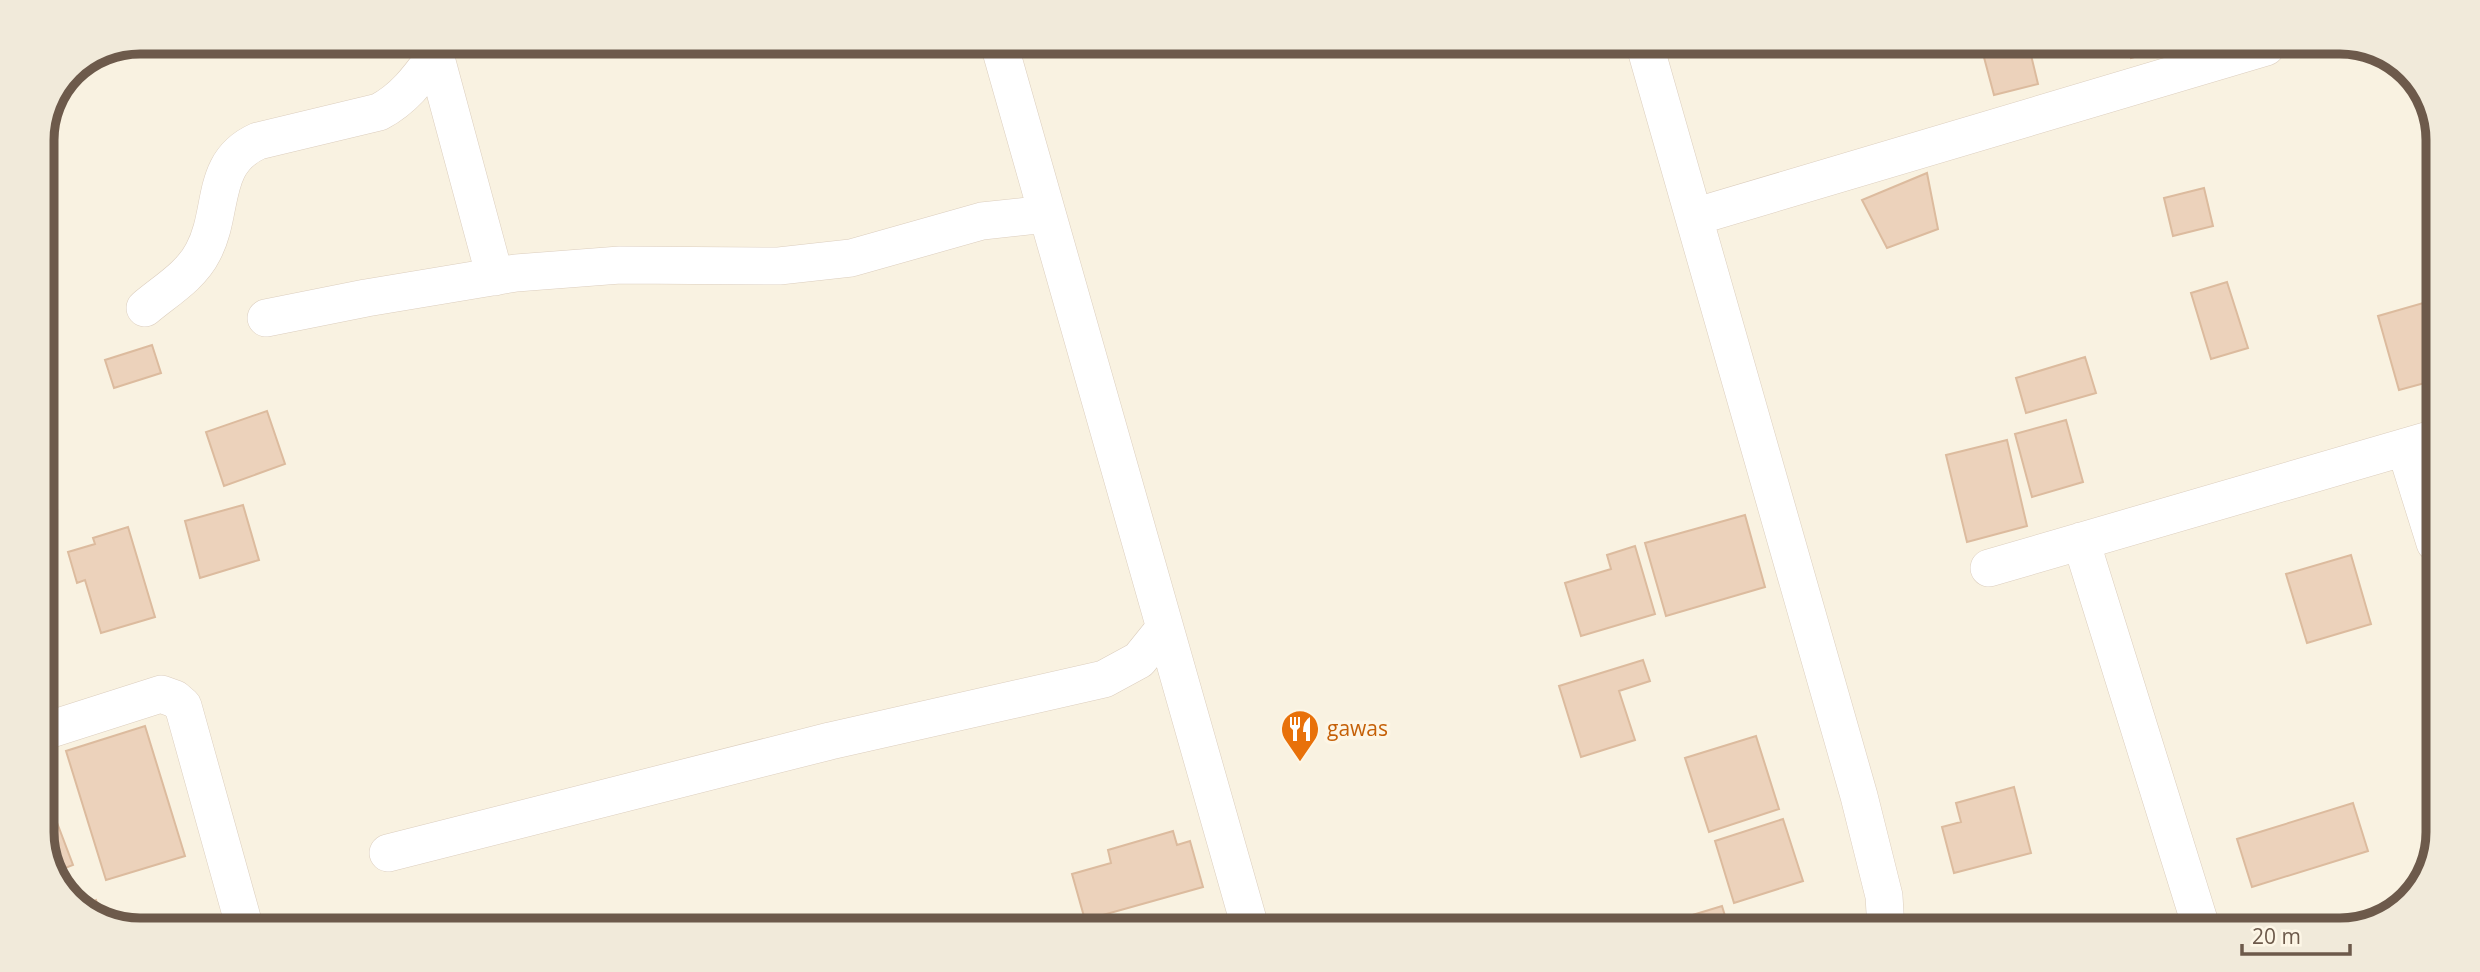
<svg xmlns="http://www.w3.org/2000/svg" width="2480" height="972" viewBox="0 0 2480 972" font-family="'Open Sans',sans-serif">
<rect width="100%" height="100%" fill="#f9f2e1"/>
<path fill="#ecd2bb" stroke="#dcbb9e" stroke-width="2" d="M 659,43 L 711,43 L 662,55 Z
M 1981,46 L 2029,47 L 2038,84 L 1994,95 Z
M 2127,47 L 2168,47 L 2131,58 Z
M 1927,173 L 1938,229 L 1887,248 L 1862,200 Z
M 2204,188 L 2213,226 L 2173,236 L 2164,198 Z
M 2227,282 L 2248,348 L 2211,359 L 2191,293 Z
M 2437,299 L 2436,380 L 2399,390 L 2378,316 Z
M 152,345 L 161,373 L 114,388 L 105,360 Z
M 2085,357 L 2096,393 L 2026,413 L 2016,378 Z
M 267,411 L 285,464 L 224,486 L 206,432 Z
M 2066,420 L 2083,482 L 2032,497 L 2015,434 Z
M 2007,440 L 2027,526 L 1967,542 L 1946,455 Z
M 243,505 L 259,560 L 200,578 L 185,521 Z
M 1745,515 L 1765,587 L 1666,616 L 1645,543 Z
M 128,527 L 155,617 L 101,633 L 85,580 L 77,583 L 68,552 L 95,544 L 93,538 Z
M 1635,546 L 1655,614 L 1581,636 L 1565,583 L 1611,569 L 1607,555 Z
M 2351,555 L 2371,624 L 2307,643 L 2286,574 Z
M 1643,660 L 1650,681 L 1619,691 L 1635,740 L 1581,757 L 1559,686 Z
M 145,726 L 185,856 L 106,880 L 66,751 Z
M 1756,736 L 1779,809 L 1709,832 L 1685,758 Z
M 42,783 L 73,865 L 55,872 L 42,838 Z
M 2014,787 L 2031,853 L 1954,873 L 1942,827 L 1961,822 L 1956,803 Z
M 2353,803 L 2368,851 L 2252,887 L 2237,839 Z
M 1783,819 L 1803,881 L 1734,903 L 1715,841 Z
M 1173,831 L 1177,845 L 1190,841 L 1203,887 L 1085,920 L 1072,874 L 1111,863 L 1108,850 Z
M 96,900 L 102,920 L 82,905 Z
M 1722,906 L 1729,929 L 1690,928 L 1686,917 Z"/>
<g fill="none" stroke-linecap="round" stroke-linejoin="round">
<defs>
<path id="minor" d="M 432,43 L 495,277
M 999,44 L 1250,927
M 1645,46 L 1859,796 L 1884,896 L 1886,929
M 1694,217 L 2266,47
M 145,308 C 165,291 191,276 203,252 C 225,211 209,163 258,141 L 379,112 C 405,98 419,78 436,55
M 266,318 L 366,298 L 516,273 L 620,265 L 779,266 L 851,258 L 982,221 L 1046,214
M 2405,447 L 2435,543
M 2081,541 L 2202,930
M 1989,568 L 2436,438
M 42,732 L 161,694 L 175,699 L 183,706 L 244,925
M 388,853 L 830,741 L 1104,679 L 1139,660 L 1164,629"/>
</defs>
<use href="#minor" stroke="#dccebe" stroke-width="38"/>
<use href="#minor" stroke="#fff" stroke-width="37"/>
</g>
<defs>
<symbol id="restaurant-pin" viewBox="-11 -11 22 30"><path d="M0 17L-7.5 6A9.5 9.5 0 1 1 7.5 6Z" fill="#e8710a" stroke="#fdf6e6"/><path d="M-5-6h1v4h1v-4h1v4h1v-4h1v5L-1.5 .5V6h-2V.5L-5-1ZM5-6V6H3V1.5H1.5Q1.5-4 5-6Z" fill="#fff"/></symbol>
</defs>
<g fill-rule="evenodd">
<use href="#restaurant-pin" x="1278" y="707" width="44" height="60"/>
</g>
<g text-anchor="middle" stroke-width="7" stroke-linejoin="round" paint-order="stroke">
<g font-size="21" fill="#c56008" stroke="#fdf6e6" text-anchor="start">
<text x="1327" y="736">gawas</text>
</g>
</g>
<path d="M0 0H2480V972H0ZM140 54H2340A86 86 0 0 1 2426 140V832A86 86 0 0 1 2340 918H140A86 86 0 0 1 54 832V140A86 86 0 0 1 140 54Z" fill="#f1eada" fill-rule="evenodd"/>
<path fill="none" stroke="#6d5a4b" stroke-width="9" d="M140 54H2340A86 86 0 0 1 2426 140V832A86 86 0 0 1 2340 918H140A86 86 0 0 1 54 832V140A86 86 0 0 1 140 54Z"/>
<path d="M2242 944v10h108v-10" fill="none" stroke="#6d5a4b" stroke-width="3.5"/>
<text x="2252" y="944" font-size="21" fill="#6d5a4b" stroke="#fdf6e6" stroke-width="5" paint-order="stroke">20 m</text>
</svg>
